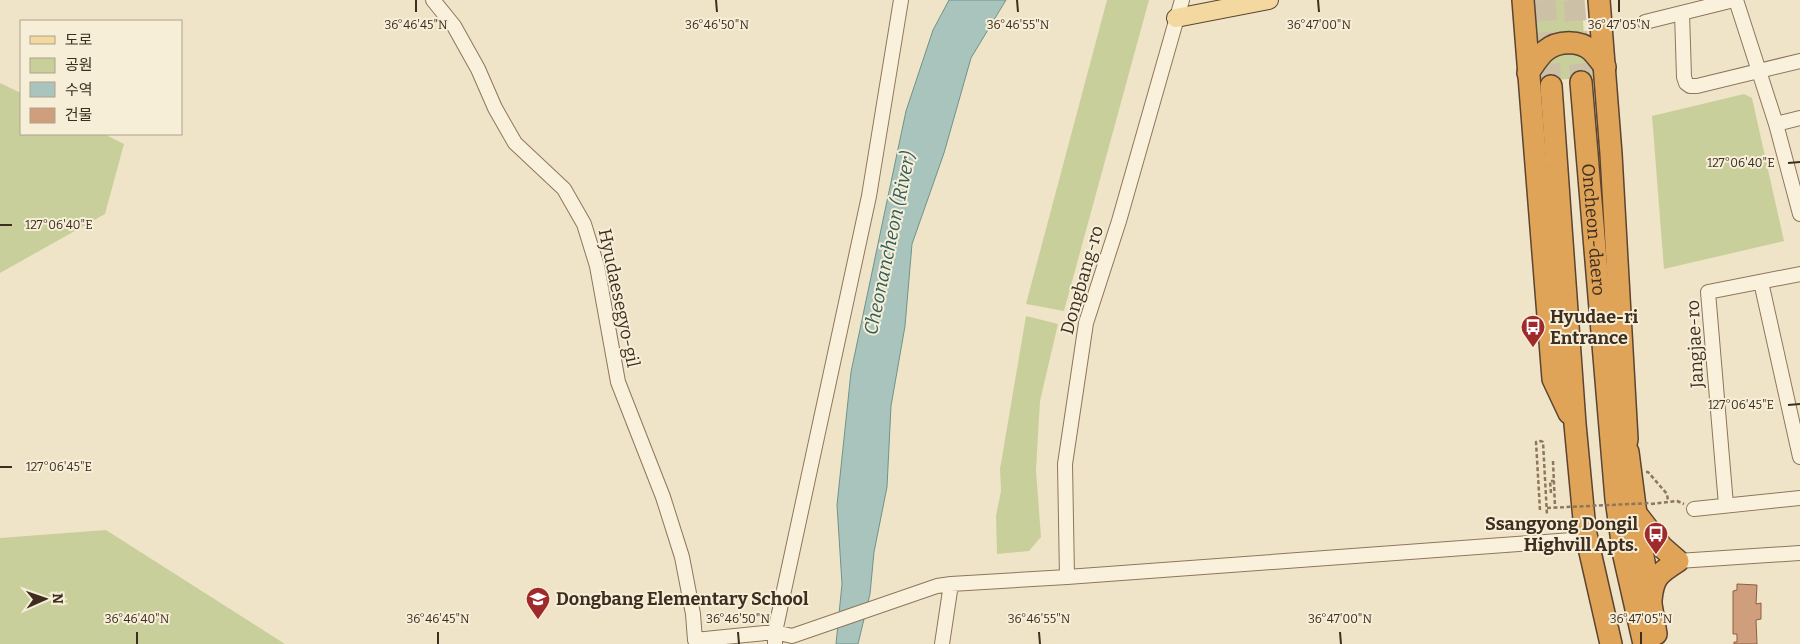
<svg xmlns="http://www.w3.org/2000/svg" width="1800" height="644" viewBox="0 0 1800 644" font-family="Bitter,'Noto Sans KR',serif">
<rect width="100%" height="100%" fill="#f0e4c8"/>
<path fill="#c9cf9b" d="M 1107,0 L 1149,0 L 1064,311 L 1026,304 Z
M 1530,0 L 1582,0 L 1584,38 C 1562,29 1556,35 1536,46 Z
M 1572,51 L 1588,57 L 1599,77 L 1538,81 L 1540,70 L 1549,57 Z
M 0,83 L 21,93 L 21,134 L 104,134 L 124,144 L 105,214 L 0,273 Z
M 1744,94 L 1752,98 L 1784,241 L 1664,269 L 1652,116 Z
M 1026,316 L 1058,324 L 1040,401 L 1036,470 L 1041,537 L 1029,551 L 997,554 L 996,516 L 1001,491 L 1000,469 Z
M 106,530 L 285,644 L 0,644 L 0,538 Z"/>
<path fill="#a9c4bc" stroke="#6f938a" d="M 949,0 L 1006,0 L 971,58 L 944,153 L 912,244 L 905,326 L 891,406 L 887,487 L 874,552 L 870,594 L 858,644 L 836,644 L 842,584 L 837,505 L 851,372 L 906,111 L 933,30 Z"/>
<path fill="#cf9f7d" stroke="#8d5f41" d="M 1737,584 L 1757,585 L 1756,604 L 1761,603 L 1761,619 L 1756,620 L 1757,644 L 1734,644 L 1734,642 L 1737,642 L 1737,634 L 1733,634 L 1733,591 L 1737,590 Z"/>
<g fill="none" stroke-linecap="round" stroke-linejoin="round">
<path stroke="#ccc0a6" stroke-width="21" stroke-dasharray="21 11" stroke-linecap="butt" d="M 1545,0 L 1551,86
M 1574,0 L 1581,82"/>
<defs>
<path id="minor" d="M 433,0 L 454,26 L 478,69 L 495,108 L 515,143 L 564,189 L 584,224 L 597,266 L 618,382 L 663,497 L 682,557 L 693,614 L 695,640
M 1736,0 L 1776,124
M 1682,13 L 1684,77 L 1686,83 L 1690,86 L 1697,86 L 1800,61
M 1645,22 L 1734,0
M 1800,118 L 1776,124 L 1800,214
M 1761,282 L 1800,457
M 1726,505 L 1708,292 L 1800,274
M 1694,509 L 1800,498
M 1678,561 L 1800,553
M 1067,577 L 1065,464 L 1086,323 L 1119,221 L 1182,0
M 695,640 L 775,632 L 792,636 L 937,586 L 951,584 L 1067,577 L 1586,539
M 775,644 L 775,632 L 869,196 L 901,0
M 942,644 L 951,584"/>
<path id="major" d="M 1176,18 L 1269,0"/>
<g id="highway">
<path d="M 1523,0 L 1553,379 L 1569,413"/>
<path d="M 1599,0 L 1611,154 L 1627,439 L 1621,470"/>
<path d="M 1528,73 C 1533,66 1538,57 1545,51 C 1558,40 1580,40 1592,51 C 1597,56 1601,62 1605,67"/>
<path id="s1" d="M 1581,82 L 1616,499 L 1624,556 L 1644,644"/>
<path d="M 1551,86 L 1575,424 L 1585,530 L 1611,644"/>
<path d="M 1628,452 L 1636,514 L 1656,634"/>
<path d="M 1638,516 L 1662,547 L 1678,561 C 1659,573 1653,577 1651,600"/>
</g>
</defs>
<use href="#minor" stroke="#8d765c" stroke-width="16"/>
<use href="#major" stroke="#5b4430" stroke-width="20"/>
<use href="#highway" stroke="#5b4430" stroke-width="24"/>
<path stroke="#8d765c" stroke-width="2.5" stroke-dasharray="4 2.5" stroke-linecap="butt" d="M 1553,461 L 1555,507
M 1646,472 L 1648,472 L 1667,494 L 1668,501
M 1551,493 L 1550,481 L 1554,481
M 1651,504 L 1677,501 L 1684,504
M 1540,510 L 1536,442 L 1541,441 L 1543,442 L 1547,515"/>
<use href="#minor" stroke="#faf1dc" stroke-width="14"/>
<use href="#major" stroke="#f3d9a0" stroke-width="18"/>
<use href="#highway" stroke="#e0a458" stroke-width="21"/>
<path stroke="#8d765c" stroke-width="2.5" stroke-dasharray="4 2.5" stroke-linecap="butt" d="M 1547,508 L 1651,503"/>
</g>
<path fill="none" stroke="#3d2e20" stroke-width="2" d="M 416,0 L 416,12M 716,0 L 717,12M 1017,0 L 1018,12M 1318,0 L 1319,12M 1619,0 L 1619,12M 1788,163 L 1800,162M 0,225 L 12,225M 1788,405 L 1800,404M 0,467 L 12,467M 137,632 L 137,644M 438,632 L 438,644M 738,632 L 739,644M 1039,632 L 1040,644M 1340,632 L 1341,644M 1641,632 L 1641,644"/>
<defs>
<symbol id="bus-pin" viewBox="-11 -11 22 30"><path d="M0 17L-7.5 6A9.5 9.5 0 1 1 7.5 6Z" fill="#9e2a2b" stroke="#f7eed8"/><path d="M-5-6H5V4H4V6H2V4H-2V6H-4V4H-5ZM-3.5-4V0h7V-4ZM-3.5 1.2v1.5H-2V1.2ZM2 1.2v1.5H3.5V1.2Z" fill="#fff"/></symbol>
<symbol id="school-pin" viewBox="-11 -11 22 30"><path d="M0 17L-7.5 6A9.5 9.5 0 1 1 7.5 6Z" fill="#9e2a2b" stroke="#f7eed8"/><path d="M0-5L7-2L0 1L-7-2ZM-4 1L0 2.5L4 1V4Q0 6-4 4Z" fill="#fff"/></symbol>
</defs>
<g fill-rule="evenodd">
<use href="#bus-pin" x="1519" y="313" width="28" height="38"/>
<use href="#bus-pin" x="1642" y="520" width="28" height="38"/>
<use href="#school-pin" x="524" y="585" width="28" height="38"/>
</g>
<g text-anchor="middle" stroke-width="4" stroke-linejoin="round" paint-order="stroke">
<g font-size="18" fill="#3d2e20" stroke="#f7eed8">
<text dy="6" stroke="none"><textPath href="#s1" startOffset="148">Oncheon-daero</textPath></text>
<text transform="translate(1082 280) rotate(-74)" y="6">Dongbang-ro</text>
<text transform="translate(619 298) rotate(78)" y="6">Hyudaesegyo-gil</text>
<text transform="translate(1695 344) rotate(-93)" y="6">Jangjae-ro</text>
</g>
<g font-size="18" font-weight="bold" fill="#3d2e20" stroke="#f7eed8" text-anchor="start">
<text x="1550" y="323">Hyudae-ri<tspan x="1550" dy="21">Entrance</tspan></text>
<text x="1638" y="530" text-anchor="end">Ssangyong Dongil<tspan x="1638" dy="21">Highvill Apts.</tspan></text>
<text x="556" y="605">Dongbang Elementary School</text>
</g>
<g font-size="19" font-style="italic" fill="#2f5d5a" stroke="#f7eed8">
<text transform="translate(889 243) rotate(-78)" y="7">Cheonancheon (River)</text>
</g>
</g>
<g font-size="12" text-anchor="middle" fill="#3d2e20" stroke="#f7eed8" stroke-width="4" stroke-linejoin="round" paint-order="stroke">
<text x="416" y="29">36°46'45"N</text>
<text x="717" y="29">36°46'50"N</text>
<text x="1018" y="29">36°46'55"N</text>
<text x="1319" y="29">36°47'00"N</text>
<text x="1619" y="29">36°47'05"N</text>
<text x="1741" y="167">127°06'40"E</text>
<text x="59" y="229">127°06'40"E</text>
<text x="1741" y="409">127°06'45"E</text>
<text x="59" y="471">127°06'45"E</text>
<text x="137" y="623">36°46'40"N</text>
<text x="438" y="623">36°46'45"N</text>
<text x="738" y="623">36°46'50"N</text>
<text x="1039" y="623">36°46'55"N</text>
<text x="1340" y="623">36°47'00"N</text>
<text x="1641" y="623">36°47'05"N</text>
</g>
<rect x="20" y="20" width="162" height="115" fill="#f7eed8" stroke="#ada18e"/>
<rect x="30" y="36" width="25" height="8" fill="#f3d9a0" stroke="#ada18e"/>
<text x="65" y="45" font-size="15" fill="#3d2e20">도로</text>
<rect x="30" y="58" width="25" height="15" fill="#c9cf9b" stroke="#ada18e"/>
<text x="65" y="70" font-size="15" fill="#3d2e20">공원</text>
<rect x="30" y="82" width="25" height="15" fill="#a9c4bc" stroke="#ada18e"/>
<text x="65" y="95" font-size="15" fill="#3d2e20">수역</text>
<rect x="30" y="108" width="25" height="15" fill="#cf9f7d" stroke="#ada18e"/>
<text x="65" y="120" font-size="15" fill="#3d2e20">건물</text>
<g transform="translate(45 599) rotate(88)" stroke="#f7eed8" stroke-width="4" paint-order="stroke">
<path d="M0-4L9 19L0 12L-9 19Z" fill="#3d2e20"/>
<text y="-8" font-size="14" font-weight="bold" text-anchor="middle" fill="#3d2e20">N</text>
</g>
</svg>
